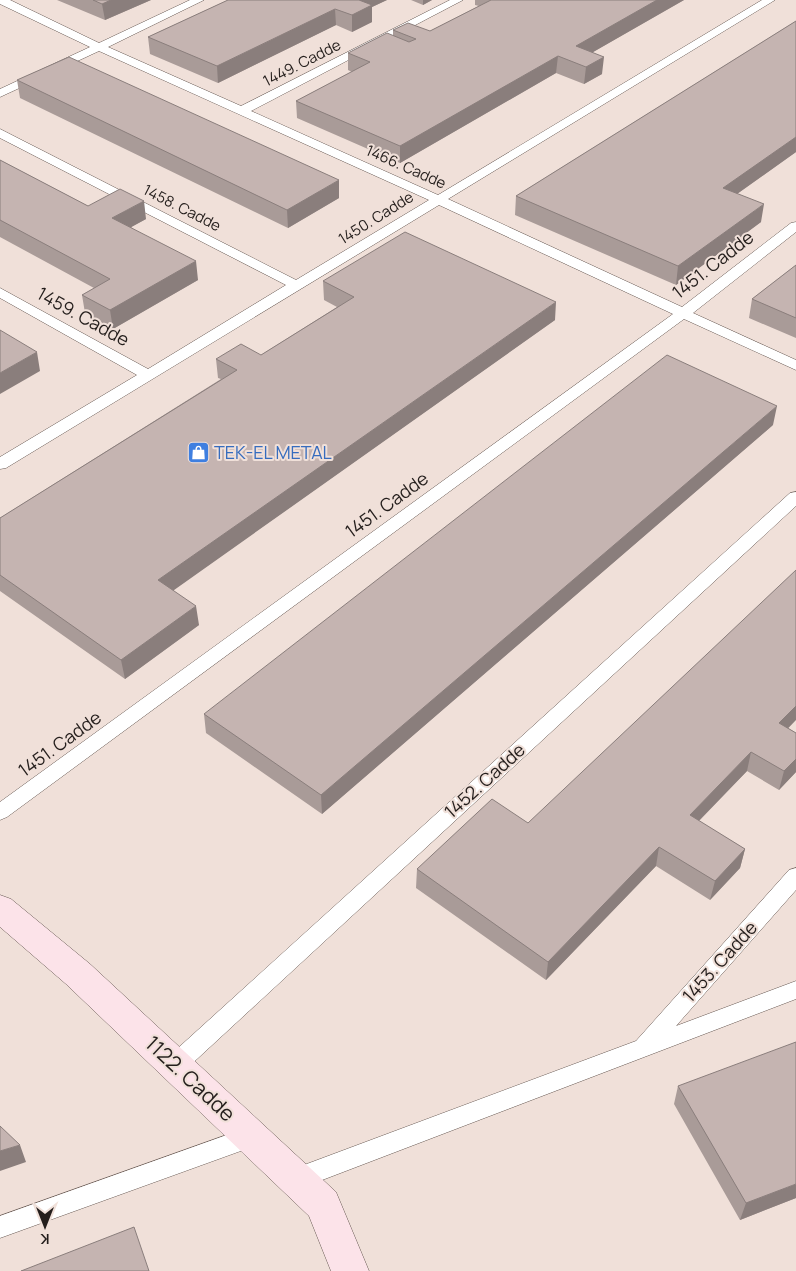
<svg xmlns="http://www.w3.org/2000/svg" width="796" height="1271" viewBox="0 0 796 1271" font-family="Manrope,sans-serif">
<rect width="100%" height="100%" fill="#f0e0d9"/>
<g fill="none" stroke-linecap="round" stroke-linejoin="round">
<defs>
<path id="service" d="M 0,0 L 10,0 L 99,43 L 190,0 L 204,0 L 108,47 L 241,106 L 450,0 L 463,0 L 251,111 L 438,195 L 762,0 L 775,0 L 448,199 L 682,307 L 791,223 L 796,222 L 796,232 L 693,313 L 796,360 L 796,370 L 684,319 L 7,817 L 0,820 L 0,802 L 673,314 L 439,205 L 6,468 L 0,469 L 0,457 L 137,375 L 0,298 L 0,288 L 148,369 L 286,285 L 0,138 L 0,129 L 296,280 L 429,200 L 99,51 L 0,97 L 0,89 L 90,47 L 0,4 Z
M 796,492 L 796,506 L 183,1072 L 175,1075 L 167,1072 L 164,1065 L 167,1058 L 790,493 Z
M 796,868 L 796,890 L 676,1026 L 796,981 L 796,999 L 296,1190 L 288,1187 L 284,1179 L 288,1171 L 636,1041 L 789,870 Z
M 252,1126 L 260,1130 L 263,1137 L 260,1144 L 0,1238 L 0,1216 Z"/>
<path id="secondary" d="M 0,895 L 11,899 L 90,964 L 336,1192 L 369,1271 L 331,1271 L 309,1216 L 66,984 L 0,927 Z"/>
</defs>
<use href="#service" stroke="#665852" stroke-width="1"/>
<use href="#secondary" stroke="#665852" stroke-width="1"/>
<use href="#service" fill="#fff" fill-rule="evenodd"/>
<use href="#secondary" fill="#fce3e9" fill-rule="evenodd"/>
</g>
<path fill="#a99b98" d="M 57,0 L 151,0 L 105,20 Z
M 228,0 L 387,0 L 372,7 L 372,22 L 352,32 L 336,25 L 218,83 L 150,54 L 148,37 Z
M 411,0 L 432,0 L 423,5 Z
M 475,0 L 684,0 L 593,52 L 602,74 L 584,84 L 556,73 L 400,163 L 297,118 L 296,101 L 352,72 L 348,70 L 348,53 L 393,36 L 393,30 L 430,31 L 479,6 L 475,5 Z
M 796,21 L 796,152 L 737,194 L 761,222 L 676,285 L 515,215 L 516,196 Z
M 17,80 L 339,198 L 288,228 L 20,98 Z
M 0,160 L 88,206 L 146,219 L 131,227 L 198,280 L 113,329 L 85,313 L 82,295 L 94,288 L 0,237 Z
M 796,265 L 796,338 L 749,318 L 752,299 Z
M 323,281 L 555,320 L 173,590 L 199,625 L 125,679 L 0,591 L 0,518 L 221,379 L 218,378 L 216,359 L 261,355 L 337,307 L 324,300 Z
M 773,425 L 322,814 L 206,733 L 204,714 Z
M 788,728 L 796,733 L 796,772 L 779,790 L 747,771 L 699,821 L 745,849 L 740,868 L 710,900 L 656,866 L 546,980 L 416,888 L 417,869 L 528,823 Z
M 678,1086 L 796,1198 L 740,1220 L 674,1104 Z"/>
<path fill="#8a7e7c" d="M 111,0 L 151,0 L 105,20 L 102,4 Z
M 356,0 L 387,0 L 372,7 L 372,22 L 352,32 L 352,15 Z
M 423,0 L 432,0 L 423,5 Z
M 657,0 L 684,0 L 574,63 L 576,46 Z
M 335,9 L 336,25 L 218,83 L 217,66 Z
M 558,56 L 556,73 L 400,163 L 400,146 Z
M 604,57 L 602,74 L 584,84 L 586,67 Z
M 796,137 L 796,152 L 720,206 L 723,188 Z
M 339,180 L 339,198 L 288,228 L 287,210 Z
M 144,201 L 146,219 L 115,236 L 112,218 Z
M 764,204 L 761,222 L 676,285 L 678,266 Z
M 196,261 L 198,280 L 113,329 L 110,310 Z
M 556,302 L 555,320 L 160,600 L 158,580 Z
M 37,352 L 40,371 L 0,394 L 0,373 Z
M 777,406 L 773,425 L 322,814 L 321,795 Z
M 196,606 L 199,625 L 125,679 L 121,660 Z
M 796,706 L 796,720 L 775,742 L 779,723 Z
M 751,752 L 747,771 L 686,834 L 690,815 Z
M 796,759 L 796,772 L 779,790 L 784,771 Z
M 659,847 L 656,866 L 546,980 L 548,962 Z
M 745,849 L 740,868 L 710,900 L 715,881 Z
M 20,1145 L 26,1162 L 0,1171 L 0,1151 Z
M 796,1184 L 796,1198 L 740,1220 L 746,1203 Z"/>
<path fill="#c5b4b1" stroke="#8a7e7c" d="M 93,0 L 111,0 L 102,4 Z
M 228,0 L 359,0 L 372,5 L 352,15 L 335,9 L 217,66 L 148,37 Z
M 491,0 L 657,0 L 576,46 L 604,57 L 586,67 L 558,56 L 400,146 L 296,101 L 370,62 L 348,53 L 387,33 L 409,42 L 416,39 L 393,30 L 408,23 L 430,31 Z
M 796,21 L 796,137 L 723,188 L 764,204 L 678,266 L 516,196 Z
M 69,57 L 339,180 L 287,210 L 17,80 Z
M 0,160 L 88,206 L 120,189 L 144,201 L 112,218 L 196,261 L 110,310 L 82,295 L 110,279 L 0,220 Z
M 405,232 L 556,302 L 158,580 L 196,606 L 121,660 L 0,575 L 0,518 L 237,370 L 216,359 L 241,344 L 261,355 L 354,297 L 323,281 Z
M 796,265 L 796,318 L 752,299 Z
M 0,330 L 37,352 L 0,373 Z
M 667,355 L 777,406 L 321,795 L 204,714 Z
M 796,570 L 796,706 L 779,723 L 796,733 L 796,759 L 784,771 L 751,752 L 690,815 L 745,849 L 715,881 L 659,847 L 548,962 L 417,869 L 492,799 L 528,823 Z
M 796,1042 L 796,1184 L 746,1203 L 678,1086 Z
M 0,1126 L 20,1145 L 0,1151 Z
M 134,1227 L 149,1271 L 21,1271 Z"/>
<defs>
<symbol id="shop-square" viewBox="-11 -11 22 22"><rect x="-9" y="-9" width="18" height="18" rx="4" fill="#3f7fe0" stroke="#f0e0d9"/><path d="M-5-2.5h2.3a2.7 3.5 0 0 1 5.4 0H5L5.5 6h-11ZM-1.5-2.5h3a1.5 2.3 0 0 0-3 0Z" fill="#fff"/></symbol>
</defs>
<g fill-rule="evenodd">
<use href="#shop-square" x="186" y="440" width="25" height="25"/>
</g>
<g text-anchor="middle" stroke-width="4" stroke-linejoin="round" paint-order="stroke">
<g font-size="15" fill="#241e1c" stroke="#f0e0d9">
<text transform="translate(302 63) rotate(-27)" y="5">1449. Cadde</text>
<text transform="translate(406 167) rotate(24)" y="5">1466. Cadde</text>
<text transform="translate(182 208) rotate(27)" y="5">1458. Cadde</text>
<text transform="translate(376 218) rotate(-32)" y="5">1450. Cadde</text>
</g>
<g font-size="18" fill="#241e1c" stroke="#f0e0d9">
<text transform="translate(713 265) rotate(-38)" y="6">1451. Cadde</text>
<text transform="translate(83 317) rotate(29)" y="6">1459. Cadde</text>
<text transform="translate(387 505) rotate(-36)" y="6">1451. Cadde</text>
<text transform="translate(60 744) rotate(-36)" y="6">1451. Cadde</text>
<text transform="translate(485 781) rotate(-42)" y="6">1452. Cadde</text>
<text transform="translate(720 962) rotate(-48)" y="6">1453. Cadde</text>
</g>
<g font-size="18" fill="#366cbe" stroke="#f0e0d9" text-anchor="start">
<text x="214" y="459">TEK-EL METAL</text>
</g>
<g font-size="21" fill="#241e1c" stroke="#f0e0d9">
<text transform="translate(190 1079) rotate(43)" y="7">1122. Cadde</text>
</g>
</g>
<g transform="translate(45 1226) rotate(180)" stroke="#f0e0d9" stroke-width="4" paint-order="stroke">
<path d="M0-4L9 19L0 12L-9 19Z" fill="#241e1c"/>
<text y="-8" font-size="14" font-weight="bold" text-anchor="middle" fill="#241e1c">K</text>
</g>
</svg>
